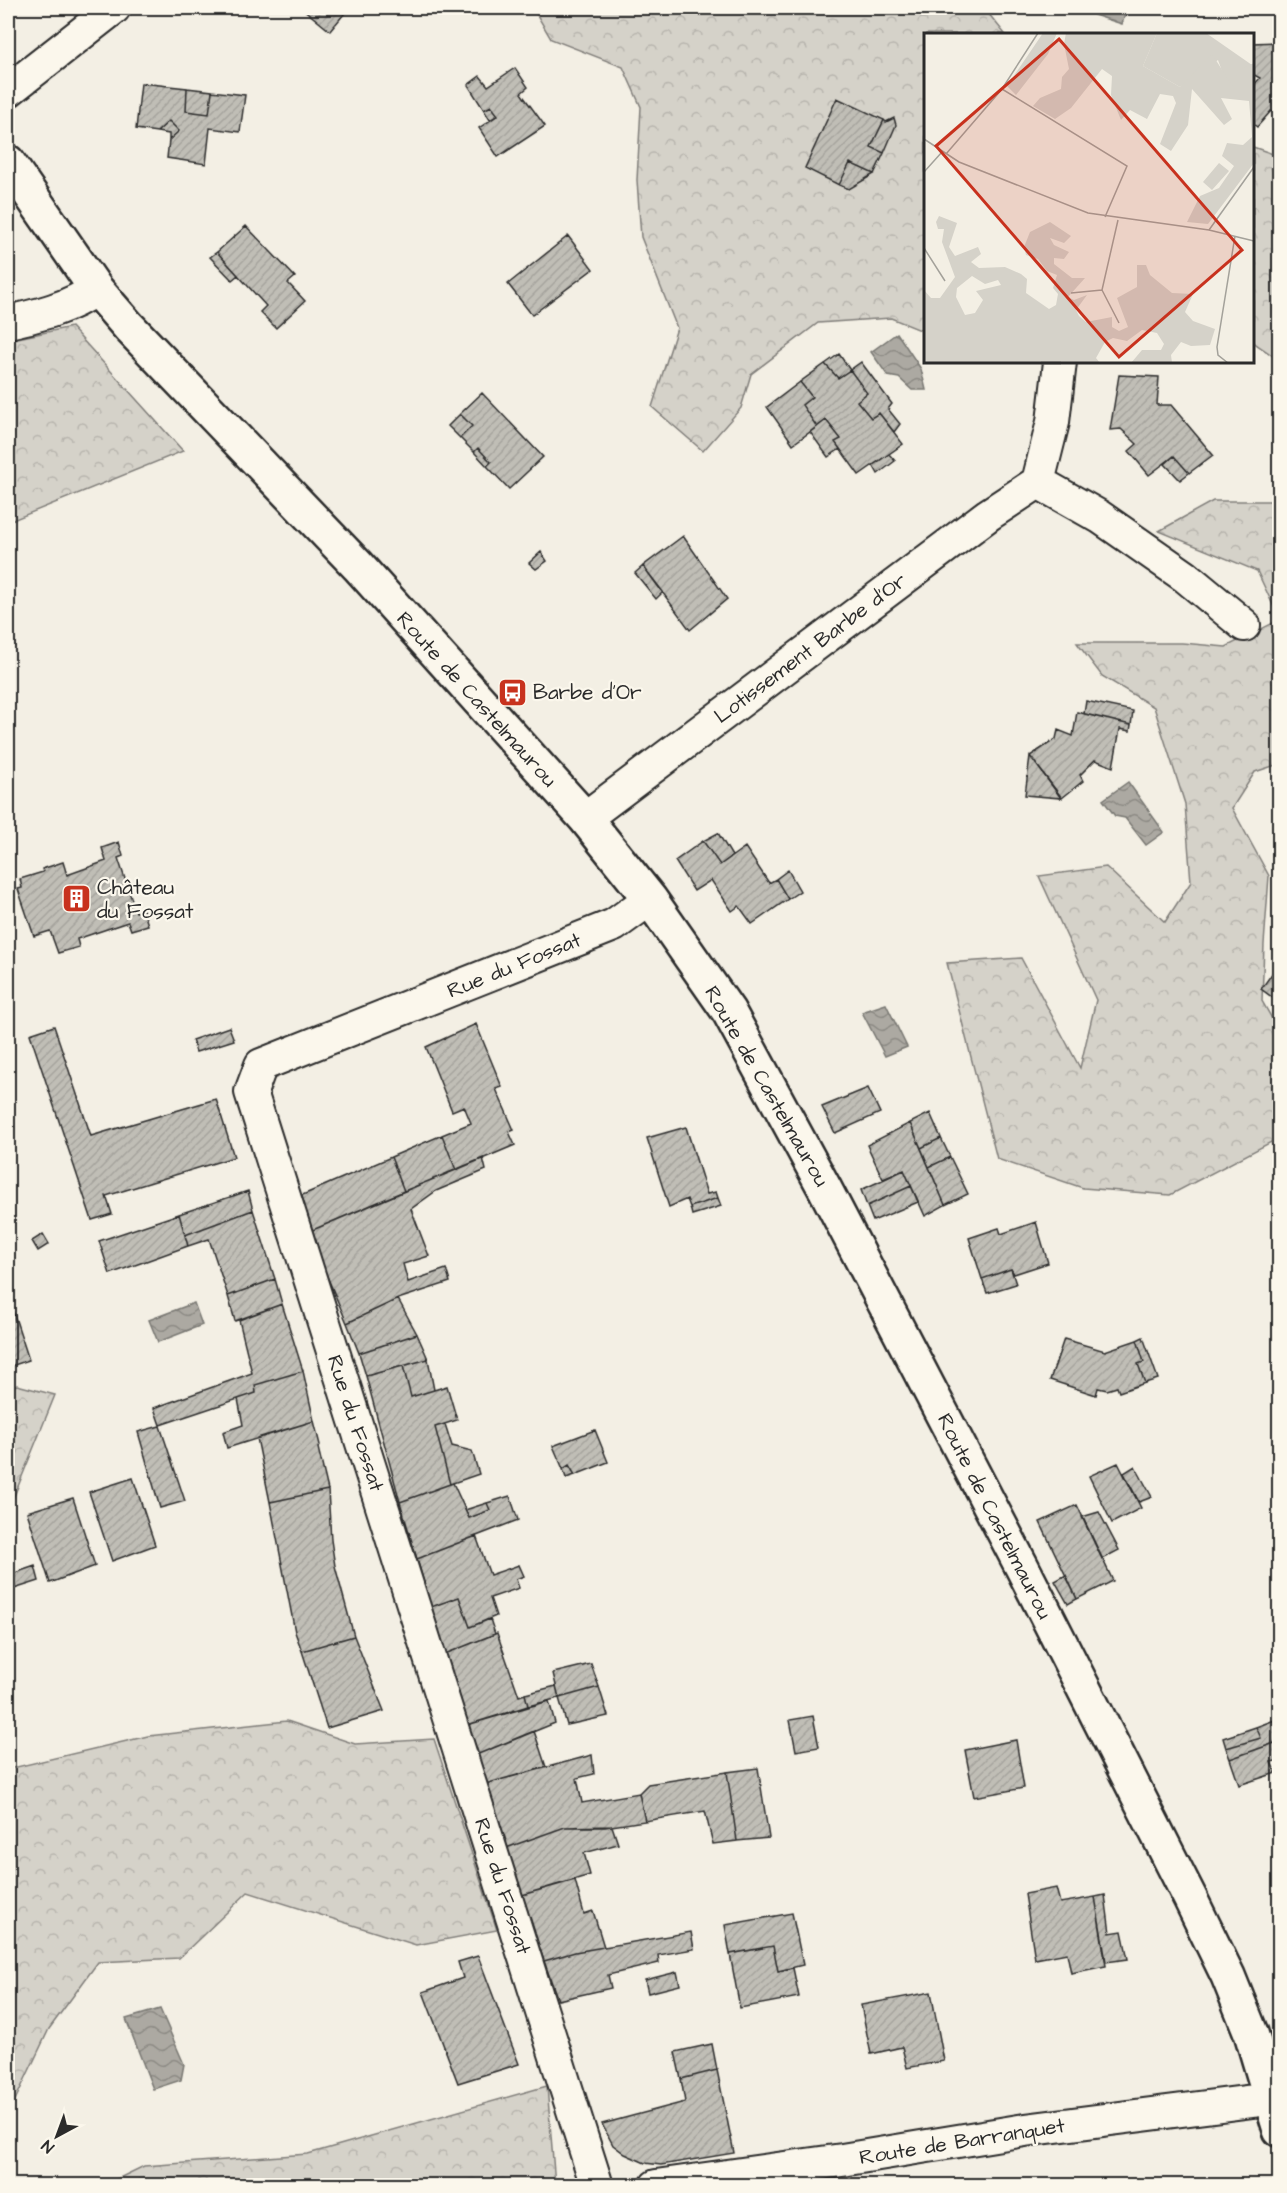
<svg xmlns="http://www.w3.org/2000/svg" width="1287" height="2193" viewBox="0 0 1287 2193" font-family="'Architects Daughter',sans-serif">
<defs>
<pattern id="forest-crowns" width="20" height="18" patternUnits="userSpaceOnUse" patternTransform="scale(1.5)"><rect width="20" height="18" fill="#d5d2c9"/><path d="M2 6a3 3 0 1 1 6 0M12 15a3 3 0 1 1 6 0" fill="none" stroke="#b7b4ad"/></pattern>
<pattern id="water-waves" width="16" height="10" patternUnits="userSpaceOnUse" patternTransform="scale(1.5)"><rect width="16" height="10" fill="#aca9a2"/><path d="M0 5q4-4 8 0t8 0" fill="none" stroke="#8c8a84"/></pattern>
<pattern id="building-hatch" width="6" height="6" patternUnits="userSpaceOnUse" patternTransform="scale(1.5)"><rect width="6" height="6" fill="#c0beb6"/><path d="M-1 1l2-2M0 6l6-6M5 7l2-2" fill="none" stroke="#a5a39d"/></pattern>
</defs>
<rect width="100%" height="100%" fill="#f3efe4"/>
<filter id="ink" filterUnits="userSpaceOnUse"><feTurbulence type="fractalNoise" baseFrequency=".0167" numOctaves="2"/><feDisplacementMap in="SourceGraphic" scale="12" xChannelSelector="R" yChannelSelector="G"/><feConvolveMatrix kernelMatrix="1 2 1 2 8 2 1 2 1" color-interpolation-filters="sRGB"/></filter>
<g filter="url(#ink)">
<path fill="url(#forest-crowns)" stroke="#807e7a" stroke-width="1.5" d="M 533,8 L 984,8 L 1005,34 L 926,34 L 925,332 L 891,318 L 818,323 L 751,374 L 741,408 L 703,451 L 652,407 L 677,328 L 641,237 L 637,180 L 641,107 L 623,67 L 551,39 Z
M 1253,147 L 1279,156 L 1279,360 L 1253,342 Z
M 71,327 L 183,451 L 8,522 L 8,340 Z
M 1213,501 L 1279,501 L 1279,618 L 1257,571 L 1159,531 Z
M 1279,620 L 1279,764 L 1255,772 L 1232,808 L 1269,876 L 1264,944 L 1262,1001 L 1279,1031 L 1279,1138 L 1170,1195 L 1083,1188 L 997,1159 L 947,963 L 1021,958 L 1080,1068 L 1096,1000 L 1039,876 L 1106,867 L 1165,922 L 1191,882 L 1185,804 L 1154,707 L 1102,676 L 1077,643 L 1182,643 L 1226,647 Z
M 17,1385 L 55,1395 L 8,1511 L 8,1388 Z
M 287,1721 L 355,1744 L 434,1739 L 497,1930 L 416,1945 L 248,1892 L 179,1958 L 98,1962 L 49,2029 L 8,2115 L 8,1769 L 148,1736 Z
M 547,2086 L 555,2185 L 105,2185 L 144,2166 L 308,2154 Z"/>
<path fill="url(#water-waves)" stroke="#787772" stroke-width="1.5" d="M 1097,8 L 1127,8 L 1122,24 L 1094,15 Z
M 897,333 L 921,369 L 926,390 L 912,390 L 899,378 L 888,376 L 871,352 Z
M 1128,782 L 1164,832 L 1146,845 L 1125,818 L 1115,816 L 1103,800 Z
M 886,1004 L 907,1047 L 885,1056 L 862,1012 Z
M 194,1303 L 202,1325 L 158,1342 L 149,1320 Z
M 160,2009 L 184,2064 L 181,2080 L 153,2089 L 126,2019 Z"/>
<path fill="url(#building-hatch)" stroke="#2b2b2b" stroke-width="1.5" d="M 302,8 L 349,8 L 330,31 Z
M 1280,42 L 1280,117 L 1271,111 L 1257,127 L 1252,123 L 1252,87 L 1260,78 L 1252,74 L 1252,43 Z
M 515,68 L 528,87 L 521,93 L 545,126 L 498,157 L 479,128 L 498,115 L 491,106 L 484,110 L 468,85 L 480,76 L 488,86 Z
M 141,83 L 187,88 L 186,111 L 209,114 L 212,91 L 245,95 L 240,132 L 210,128 L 206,164 L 167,158 L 169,140 L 179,131 L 169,121 L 157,132 L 136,129 Z
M 187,88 L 212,91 L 209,114 L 186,111 Z
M 837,98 L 884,120 L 871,147 L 884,153 L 874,174 L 850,163 L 839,185 L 805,168 Z
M 491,106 L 498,115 L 490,120 L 484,110 Z
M 894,118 L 896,125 L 884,153 L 871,147 L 884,120 L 886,122 Z
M 169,121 L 179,131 L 169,140 L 169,134 L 157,132 Z
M 850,163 L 874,174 L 849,189 L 839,185 Z
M 246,226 L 295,277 L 288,283 L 305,301 L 276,328 L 260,312 L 266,306 L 217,252 Z
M 568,236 L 593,269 L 532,315 L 508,284 Z
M 217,252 L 238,275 L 232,280 L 210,257 Z
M 839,354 L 850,370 L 838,378 L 825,364 Z
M 861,362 L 892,404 L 888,409 L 900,424 L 894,432 L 879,413 L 871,418 L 857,401 L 867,393 L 850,370 Z
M 825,364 L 838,378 L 850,370 L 867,393 L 857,401 L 871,418 L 879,413 L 903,444 L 859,475 L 835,442 L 841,439 L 826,420 L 817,427 L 802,405 L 812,397 L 800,382 Z
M 1119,375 L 1159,377 L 1157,405 L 1171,405 L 1213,455 L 1189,473 L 1174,456 L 1149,475 L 1129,451 L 1137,444 L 1121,429 L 1110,430 Z
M 800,382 L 812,397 L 802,405 L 817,427 L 793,444 L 767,407 Z
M 482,393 L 543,457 L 509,489 L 487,466 L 491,462 L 478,448 L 474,452 L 460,438 L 472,426 L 460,414 Z
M 460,414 L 472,426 L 460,438 L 448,426 Z
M 826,420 L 841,439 L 835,442 L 840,449 L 828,457 L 810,432 Z
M 478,448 L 491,462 L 487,466 L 474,452 Z
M 889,454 L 895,461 L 878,474 L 873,465 Z
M 1174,456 L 1189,473 L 1180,480 L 1165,464 Z
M 683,536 L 727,599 L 690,630 L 643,566 Z
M 541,552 L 547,561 L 536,569 L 529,563 Z
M 643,566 L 663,592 L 656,599 L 635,573 Z
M 1086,701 L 1133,711 L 1131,725 L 1084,714 Z
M 1077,712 L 1131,725 L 1130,731 L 1120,729 L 1113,767 L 1095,760 L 1080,775 L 1083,781 L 1062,798 L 1030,756 L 1056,739 L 1058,730 L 1073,736 Z
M 1030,756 L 1061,798 L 1025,795 Z
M 718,833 L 732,856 L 720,865 L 703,841 Z
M 703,841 L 720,865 L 745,847 L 769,883 L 776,879 L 788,899 L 752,924 L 739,906 L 732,911 L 711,880 L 694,891 L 675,861 Z
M 119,842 L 123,856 L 118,858 L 136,912 L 143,910 L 148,925 L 131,930 L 128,922 L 77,939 L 79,947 L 58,953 L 50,931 L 34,936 L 18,889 L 22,888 L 20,879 L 43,872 L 42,869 L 63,862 L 67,875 L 106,861 L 102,848 Z
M 788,870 L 800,891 L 788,899 L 776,879 Z
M 1276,968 L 1280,970 L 1280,1003 L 1261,989 Z
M 476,1024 L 502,1087 L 496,1089 L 514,1130 L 509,1132 L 515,1145 L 456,1170 L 442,1135 L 471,1123 L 464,1106 L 452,1111 L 426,1047 Z
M 54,1026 L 91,1136 L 216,1099 L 234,1157 L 106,1196 L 112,1214 L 92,1220 L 30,1034 Z
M 229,1027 L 234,1040 L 196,1052 L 192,1040 Z
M 868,1088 L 880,1113 L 835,1133 L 822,1107 Z
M 930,1113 L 941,1138 L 921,1148 L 910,1123 Z
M 910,1123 L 945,1205 L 925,1216 L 904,1170 L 883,1179 L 867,1145 Z
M 686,1127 L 707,1194 L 716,1192 L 718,1198 L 690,1207 L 687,1199 L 669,1207 L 647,1138 Z
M 442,1135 L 456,1170 L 404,1191 L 391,1157 Z
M 941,1138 L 950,1157 L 929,1167 L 921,1148 Z
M 391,1157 L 404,1191 L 308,1232 L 298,1197 Z
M 950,1157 L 968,1194 L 945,1205 L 929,1167 Z
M 483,1158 L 486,1170 L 436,1191 L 411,1209 L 429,1256 L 403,1264 L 408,1282 L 446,1269 L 450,1282 L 398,1299 L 347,1323 L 308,1232 Z
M 904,1170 L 911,1186 L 867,1206 L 861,1190 Z
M 911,1186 L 918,1202 L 873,1221 L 867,1206 Z
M 248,1191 L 253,1210 L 185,1235 L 179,1214 Z
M 718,1198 L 721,1206 L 692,1215 L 690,1207 Z
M 253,1210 L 275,1279 L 228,1296 L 209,1239 L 188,1246 L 185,1235 Z
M 179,1214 L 188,1246 L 110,1274 L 99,1241 Z
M 1036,1222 L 1048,1263 L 1014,1274 L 1011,1269 L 982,1279 L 969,1238 L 999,1228 L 1001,1234 Z
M 43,1234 L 49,1244 L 38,1251 L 32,1241 Z
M 1011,1269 L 1016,1284 L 987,1293 L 982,1279 Z
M 275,1279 L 282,1304 L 235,1321 L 228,1296 Z
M 398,1299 L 417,1334 L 359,1353 L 347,1323 Z
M 282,1304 L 303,1371 L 255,1385 L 256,1393 L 160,1425 L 154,1408 L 252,1373 L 239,1320 Z
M 11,1305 L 29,1360 L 8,1367 L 8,1306 Z
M 417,1334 L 428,1359 L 366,1376 L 359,1353 Z
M 1143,1337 L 1158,1379 L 1145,1383 L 1138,1364 L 1144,1362 L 1137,1340 Z
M 1064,1339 L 1105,1351 L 1137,1340 L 1144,1362 L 1138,1364 L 1145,1383 L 1119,1392 L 1117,1387 L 1107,1390 L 1098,1388 L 1096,1395 L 1050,1380 Z
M 428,1359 L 434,1390 L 411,1397 L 403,1366 Z
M 403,1366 L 411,1397 L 447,1386 L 457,1420 L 435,1427 L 450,1484 L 400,1502 L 366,1376 Z
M 303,1371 L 314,1421 L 227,1448 L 223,1432 L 243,1425 L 238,1399 L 256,1393 L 255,1385 Z
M 314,1421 L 320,1445 L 318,1448 L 328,1490 L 270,1502 L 257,1438 Z
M 445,1424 L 452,1446 L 472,1451 L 479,1474 L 450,1484 L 435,1427 Z
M 160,1426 L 185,1501 L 160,1508 L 138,1432 Z
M 595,1430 L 608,1462 L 575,1475 L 569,1465 L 563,1469 L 553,1446 Z
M 1118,1463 L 1141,1508 L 1112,1523 L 1089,1476 Z
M 569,1465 L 575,1475 L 566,1478 L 563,1469 Z
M 1135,1466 L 1152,1497 L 1139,1502 L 1124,1473 Z
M 133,1478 L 155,1545 L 112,1561 L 89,1492 Z
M 453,1483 L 469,1518 L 490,1510 L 487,1503 L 510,1496 L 518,1520 L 417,1559 L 400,1502 Z
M 328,1490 L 331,1540 L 335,1566 L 354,1636 L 302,1651 L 295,1632 L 270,1502 Z
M 73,1498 L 95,1566 L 50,1583 L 27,1512 Z
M 487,1503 L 490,1510 L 469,1518 L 465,1510 Z
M 1077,1505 L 1113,1581 L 1077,1599 L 1040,1522 Z
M 1099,1512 L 1119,1550 L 1102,1559 L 1082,1517 Z
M 476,1536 L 490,1575 L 519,1565 L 524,1576 L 516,1579 L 519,1588 L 490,1598 L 496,1616 L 470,1627 L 459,1597 L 431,1607 L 417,1559 Z
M 35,1566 L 39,1581 L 14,1589 L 9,1575 Z
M 1066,1575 L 1077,1599 L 1068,1604 L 1055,1581 Z
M 459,1597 L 470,1627 L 490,1619 L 495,1634 L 445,1654 L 431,1607 Z
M 497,1633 L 519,1696 L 525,1694 L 528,1706 L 467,1725 L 445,1654 Z
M 354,1636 L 384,1711 L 327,1728 L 302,1651 Z
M 591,1664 L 599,1687 L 559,1698 L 553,1673 Z
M 556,1686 L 559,1698 L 528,1706 L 525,1694 Z
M 599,1687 L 608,1716 L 567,1725 L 559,1698 Z
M 549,1701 L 555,1723 L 476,1755 L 467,1725 Z
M 813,1716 L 819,1747 L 796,1751 L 790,1720 Z
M 1280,1718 L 1280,1741 L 1230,1759 L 1226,1748 L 1261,1738 L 1256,1727 Z
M 1256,1727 L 1261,1738 L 1226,1748 L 1223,1738 Z
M 534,1731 L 546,1767 L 485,1784 L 476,1755 Z
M 1016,1740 L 1024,1788 L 974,1797 L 965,1750 Z
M 1280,1741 L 1280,1760 L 1271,1762 L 1276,1773 L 1239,1785 L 1230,1759 Z
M 592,1755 L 594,1774 L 577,1778 L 582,1803 L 639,1793 L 645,1821 L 605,1827 L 565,1827 L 506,1848 L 485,1784 Z
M 758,1768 L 769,1838 L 737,1841 L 727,1772 Z
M 727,1772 L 737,1841 L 713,1844 L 705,1811 L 645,1821 L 639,1793 L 648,1784 Z
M 612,1826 L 618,1844 L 584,1853 L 590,1875 L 522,1895 L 506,1848 L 565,1827 Z
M 575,1880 L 584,1914 L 593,1911 L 604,1947 L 575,1952 L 544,1961 L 522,1895 Z
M 1056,1888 L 1060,1903 L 1095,1897 L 1106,1966 L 1071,1973 L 1067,1953 L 1035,1959 L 1025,1894 Z
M 1105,1895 L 1110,1933 L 1122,1931 L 1128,1959 L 1106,1962 L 1095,1897 Z
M 792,1913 L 803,1965 L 778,1971 L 773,1946 L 730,1954 L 725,1925 Z
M 691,1932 L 694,1949 L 658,1955 L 659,1963 L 608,1975 L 611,1988 L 558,2000 L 544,1961 L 575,1952 Z
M 773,1946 L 778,1971 L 793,1968 L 799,1997 L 740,2008 L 730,1954 Z
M 478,1956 L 519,2064 L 458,2083 L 423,1992 L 463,1978 L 458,1962 Z
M 677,1972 L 680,1985 L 648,1993 L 645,1980 Z
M 931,1992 L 944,2061 L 907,2068 L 902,2047 L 871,2054 L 861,2005 Z
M 712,2044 L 717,2070 L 681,2079 L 675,2052 Z
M 717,2070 L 734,2153 L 661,2165 L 645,2163 L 625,2154 L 613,2145 L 602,2124 L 685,2102 L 681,2079 Z"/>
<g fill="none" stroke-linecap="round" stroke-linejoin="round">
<defs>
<path id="street" d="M 8,91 L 114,8
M 8,322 C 39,315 69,308 96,289
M 1038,482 L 1100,517 L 1186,577 L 1244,625
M 585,818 L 988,515 L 1038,482 L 1053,422 L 1060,362
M 597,2186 L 251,1092 L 261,1065 L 614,925 L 650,899
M 656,2186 L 842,2160 L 1025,2130 L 1253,2101 L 1268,2097"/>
<path id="secondary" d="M 8,162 L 96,289 L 128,326 L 358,566 L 585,818 L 650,899 L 729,1012 L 825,1189 L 1022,1567 L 1190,1898 L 1228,1976 L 1251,2033 L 1280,2130"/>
</defs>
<use href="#street" stroke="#2b2b2b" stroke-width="36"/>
<use href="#secondary" stroke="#2b2b2b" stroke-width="38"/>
<use href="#street" stroke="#fbf7ec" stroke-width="32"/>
<use href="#secondary" stroke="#fbf7ec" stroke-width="33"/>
</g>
</g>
<defs>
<symbol id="bus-square" viewBox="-11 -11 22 22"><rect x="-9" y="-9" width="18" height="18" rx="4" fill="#c8321e" stroke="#fbf7ec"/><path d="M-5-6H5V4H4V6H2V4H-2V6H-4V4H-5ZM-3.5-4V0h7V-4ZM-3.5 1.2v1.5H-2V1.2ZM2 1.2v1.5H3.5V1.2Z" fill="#fff"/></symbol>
<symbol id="building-square" viewBox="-11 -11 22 22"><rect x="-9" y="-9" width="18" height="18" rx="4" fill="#c8321e" stroke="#fbf7ec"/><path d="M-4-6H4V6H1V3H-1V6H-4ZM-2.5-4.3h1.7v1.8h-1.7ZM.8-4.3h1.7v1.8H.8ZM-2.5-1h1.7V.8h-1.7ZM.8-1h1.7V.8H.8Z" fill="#fff"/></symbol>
</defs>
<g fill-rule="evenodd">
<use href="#bus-square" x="496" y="676" width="33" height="33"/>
<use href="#building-square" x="60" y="882" width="33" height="33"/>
</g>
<g text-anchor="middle" stroke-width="4.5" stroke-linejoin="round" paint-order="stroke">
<g font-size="21" fill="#2b2b2b" stroke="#fbf7ec">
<text transform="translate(810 648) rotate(-37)" y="7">Lotissement Barbe d'Or</text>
<text transform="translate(477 699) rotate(48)" y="7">Route de Castelmaurou</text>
<text transform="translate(514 965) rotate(-22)" y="7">Rue du Fossat</text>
<text transform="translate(767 1086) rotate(60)" y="7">Route de Castelmaurou</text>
<text transform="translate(356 1423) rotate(72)" y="7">Rue du Fossat</text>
<text transform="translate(995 1516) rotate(63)" y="7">Route de Castelmaurou</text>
<text transform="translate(503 1886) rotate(72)" y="7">Rue du Fossat</text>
<text transform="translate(962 2141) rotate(-9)" y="7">Route de Barranquet</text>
</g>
<g font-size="21" fill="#2b2b2b" stroke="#fbf7ec" text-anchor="start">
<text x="533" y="699">Barbe d'Or</text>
<text x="97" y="894">Château<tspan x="97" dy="24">du Fossat</tspan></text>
</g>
</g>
<g transform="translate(924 33)">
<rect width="330" height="330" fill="#f3efe4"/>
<path d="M 233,0 L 282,0 L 328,32 L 309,55 L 302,49 L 294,27 L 256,54 L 219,33 ZM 295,130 L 305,138 L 288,157 L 279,149 Z" fill="#d5d2c9"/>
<path d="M 119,0 L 133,0 L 124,21 L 92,62 L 83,53 ZM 142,0 L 233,0 L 219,33 L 256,54 L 288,21 L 309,54 L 314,37 L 330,30 L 330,130 L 284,191 L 263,189 L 276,163 L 295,155 L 310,133 L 298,123 L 303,110 L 319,112 L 328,104 L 325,68 L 297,65 L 308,86 L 300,92 L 268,56 L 264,92 L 247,118 L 236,111 L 252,70 L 249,63 L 236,61 L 223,86 L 206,77 L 197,87 L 187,62 L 188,43 L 178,36 L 147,75 L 131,86 L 109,73 L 116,65 L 137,56 L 138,44 L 145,36 L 140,11 ZM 15,183 L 33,190 L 25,214 L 31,223 L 54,214 L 57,221 L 47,229 L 55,235 L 81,234 L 97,241 L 103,246 L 102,260 L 125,276 L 132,272 L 134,261 L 129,255 L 133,242 L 123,238 L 114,226 L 102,222 L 100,214 L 106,199 L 126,189 L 147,203 L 140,210 L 126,205 L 130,212 L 145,219 L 140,226 L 130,225 L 130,231 L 148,245 L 161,245 L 144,264 L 150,267 L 163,262 L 152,277 L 155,283 L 162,289 L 188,284 L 188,294 L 195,298 L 204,294 L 193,265 L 213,254 L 213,232 L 222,232 L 226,242 L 248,260 L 269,261 L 261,279 L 269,288 L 291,296 L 286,312 L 267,313 L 257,309 L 247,322 L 248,330 L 207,330 L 218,317 L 237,317 L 240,311 L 233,300 L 218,297 L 203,308 L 189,305 L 181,309 L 172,325 L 176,330 L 0,330 L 0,257 L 7,265 L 16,265 L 31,244 L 18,209 L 20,196 L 14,196 L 12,189 ZM 48,243 L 61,251 L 74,247 L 77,252 L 52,258 L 59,267 L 51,280 L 41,282 L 32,264 L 33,255 Z" fill="#d5d2c9" fill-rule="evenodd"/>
<path fill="none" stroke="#aca9a2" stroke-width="3" d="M 117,330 L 137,330"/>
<path fill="none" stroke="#a3a19a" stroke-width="1.5" d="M 78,56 L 203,133 L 181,184M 0,106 L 35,129 L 164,180 L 285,197 L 330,208M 22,121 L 78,56 L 114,0M 0,139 L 18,119M 194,187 L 178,257 L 195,290M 285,197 L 330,134M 0,215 L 21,248M 147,260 L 178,257M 304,330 L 294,322 L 293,314 L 311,203"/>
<path fill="#c8321e" fill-opacity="0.15" stroke="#c8321e" stroke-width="3" d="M 135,6 L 318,217 L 195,324 L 12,113 Z"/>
<rect width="330" height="330" fill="none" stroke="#2b2b2b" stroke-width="3"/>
</g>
<rect width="1287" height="2193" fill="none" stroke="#fbf7ec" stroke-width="30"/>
<rect x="15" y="15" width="1257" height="2163" fill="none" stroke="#2b2b2b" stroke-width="2" filter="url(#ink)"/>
<g transform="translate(57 2136) rotate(221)" stroke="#fbf7ec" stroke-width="4.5" paint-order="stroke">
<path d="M0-4.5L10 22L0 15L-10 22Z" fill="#2b2b2b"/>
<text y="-9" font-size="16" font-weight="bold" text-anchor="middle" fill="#2b2b2b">N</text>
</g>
</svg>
